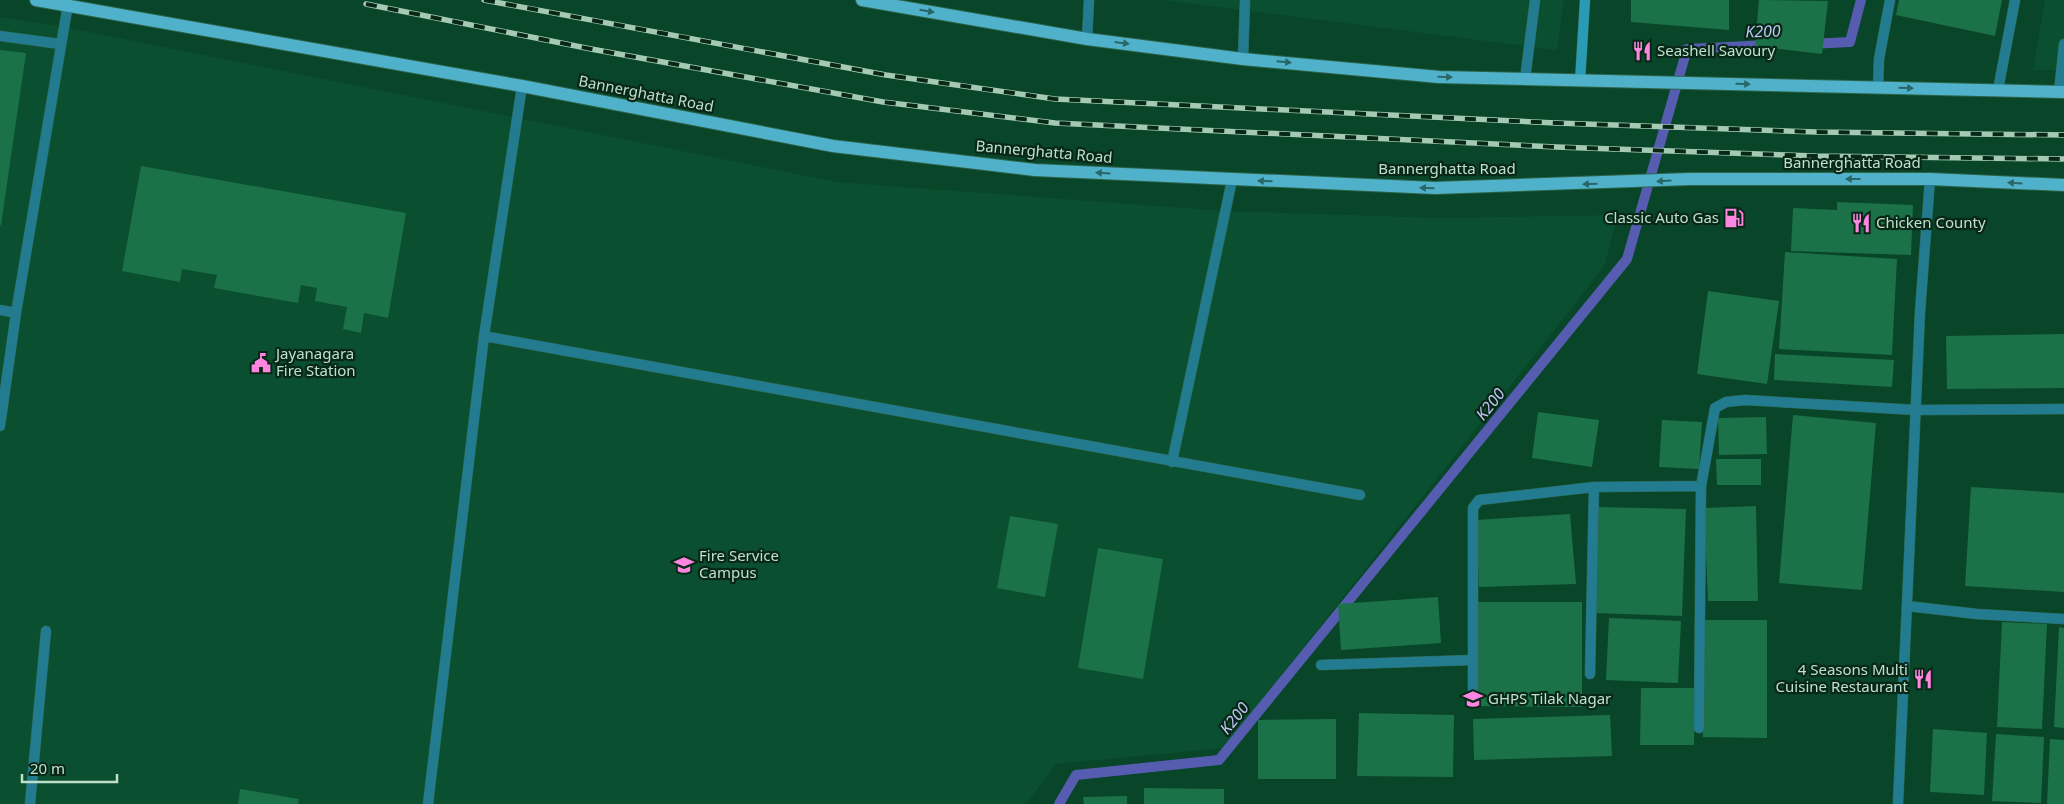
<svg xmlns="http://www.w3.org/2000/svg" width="2064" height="804" viewBox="0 0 2064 804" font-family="'Noto Sans',sans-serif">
<rect width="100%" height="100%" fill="#094529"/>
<path fill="#0a4f2f" d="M 1162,0 L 1564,0 L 1557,50 Z
M 2045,0 L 2064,0 L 2064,70 L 2033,70 Z
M 0,17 L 60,26 L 836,182 L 1226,211 L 1442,218 L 1618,215 L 1604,267 L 1224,748 L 1056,764 L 1026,804 L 0,804 Z"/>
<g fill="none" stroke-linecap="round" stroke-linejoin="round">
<path stroke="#565db1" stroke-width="10" d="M 1810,44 L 1850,42 L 1861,0
M 1059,804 L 1076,775 L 1219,760 L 1627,259 L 1687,49 L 1768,45"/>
</g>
<path fill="#1b7248" d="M 1631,0 L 1729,0 L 1729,30 L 1631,22 Z
M 1759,0 L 1828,1 L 1822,54 L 1755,46 Z
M 1899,0 L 2002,0 L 1995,36 L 1896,15 Z
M 0,50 L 26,53 L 1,225 L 0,225 Z
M 141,166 L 406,213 L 388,318 L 364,313 L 361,333 L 343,329 L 347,307 L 315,301 L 317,288 L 301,285 L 298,303 L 214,288 L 217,275 L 182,269 L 180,282 L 122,271 Z
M 1837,202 L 1913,205 L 1911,255 L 1791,251 L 1793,208 L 1837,210 Z
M 1785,252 L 1897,259 L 1892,355 L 1779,349 Z
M 1708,291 L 1779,301 L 1767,384 L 1697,374 Z
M 2064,334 L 2064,388 L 1947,389 L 1946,336 Z
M 1775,354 L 1894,360 L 1892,387 L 1774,380 Z
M 1538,412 L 1599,420 L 1592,467 L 1532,458 Z
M 1793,415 L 1876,423 L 1862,590 L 1779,583 Z
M 1766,417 L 1767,454 L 1719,455 L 1718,418 Z
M 1662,420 L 1702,422 L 1699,469 L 1659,467 Z
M 1716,459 L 1761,459 L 1761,485 L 1717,485 Z
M 1971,487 L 2064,493 L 2064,592 L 1965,586 Z
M 1756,506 L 1758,601 L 1708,601 L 1704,508 Z
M 1599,507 L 1686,509 L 1682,616 L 1595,613 Z
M 1570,514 L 1576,584 L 1479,587 L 1476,520 Z
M 1010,516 L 1058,524 L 1045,597 L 997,588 Z
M 1098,548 L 1163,559 L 1143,679 L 1078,668 Z
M 1438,597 L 1441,643 L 1341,650 L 1338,604 Z
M 1476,602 L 1582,602 L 1582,707 L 1476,706 Z
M 1609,618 L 1681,621 L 1678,683 L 1606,680 Z
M 1703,620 L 1767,620 L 1767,738 L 1703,737 Z
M 2002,622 L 2047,624 L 2042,729 L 1997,727 Z
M 2059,627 L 2064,628 L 2064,728 L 2054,727 Z
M 1641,688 L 1695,688 L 1694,745 L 1640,745 Z
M 1359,713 L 1454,715 L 1453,777 L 1357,776 Z
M 1610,715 L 1612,756 L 1474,760 L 1473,719 Z
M 1336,719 L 1336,779 L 1258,779 L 1258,720 Z
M 1933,729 L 1987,733 L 1984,795 L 1930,792 Z
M 1996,734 L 2044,737 L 2041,803 L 1992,801 Z
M 2050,739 L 2064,740 L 2064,804 L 2047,804 Z
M 1144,788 L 1224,789 L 1224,804 L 1144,804 Z
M 240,789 L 299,799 L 298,804 L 238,804 Z
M 1127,796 L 1127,804 L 1084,804 L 1083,797 Z"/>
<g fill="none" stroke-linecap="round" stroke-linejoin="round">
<defs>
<path id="lane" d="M 0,36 L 60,44
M 1087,39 L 1089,0
M 1243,59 L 1245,0
M 1525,79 L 1535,0
M 1878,88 L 1879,59 L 1890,0
M 1998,90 L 2015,0
M 2059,92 L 2064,44
M 0,310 L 16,313
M 484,336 L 1360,495
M 0,426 L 16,313 L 68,4
M 1172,462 L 1232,180
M 30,804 L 46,631
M 428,804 L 484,336 L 522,86"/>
<path id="street" d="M 1907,606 L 1977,614 L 2064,619
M 1321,665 L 1472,660
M 1590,674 L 1594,487
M 1473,699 L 1473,508 L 1479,500 L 1594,487 L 1701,486
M 1699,728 L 1701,486 L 1715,408 L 1726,402 L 1745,400 L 1916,410 L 2064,409
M 1898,804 L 1920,312 L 1930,179"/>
<path id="secondary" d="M 1580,81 L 1585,0"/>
<path id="primary" d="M 36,0 L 522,86 L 833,146 L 1035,170 L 1435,188 L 1690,179 L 1930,179 L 2064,185
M 862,0 L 1087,39 L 1243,59 L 1439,77 L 2064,92"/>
</defs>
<use href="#lane" stroke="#2d6449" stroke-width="11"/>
<use href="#street" stroke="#2d6449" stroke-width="11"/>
<use href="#secondary" stroke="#2d6449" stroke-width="11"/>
<use href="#primary" stroke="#2d6449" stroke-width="14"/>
<use href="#lane" stroke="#227b8f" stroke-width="10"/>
<use href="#street" stroke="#227b8f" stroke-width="10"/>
<use href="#secondary" stroke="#299bb5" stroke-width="10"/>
<use href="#primary" stroke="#50b2ca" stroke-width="12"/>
<defs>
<path id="rail" d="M 484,0 L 886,75 L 1055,99 L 1556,123 L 1816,132 L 2064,135
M 366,4 L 591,49 L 883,102 L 1055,123 L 1556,147 L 1816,156 L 2064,159"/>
</defs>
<use href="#rail" stroke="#a5cab3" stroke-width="5.5"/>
<use href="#rail" stroke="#082717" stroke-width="4" stroke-dasharray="11" stroke-linecap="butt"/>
</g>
<defs><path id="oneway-solid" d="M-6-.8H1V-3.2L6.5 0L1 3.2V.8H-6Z" transform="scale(1.25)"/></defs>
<g fill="#286668">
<use href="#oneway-solid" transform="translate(927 11) rotate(10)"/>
<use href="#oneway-solid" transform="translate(1122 43) rotate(7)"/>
<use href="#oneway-solid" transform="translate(1284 62) rotate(5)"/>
<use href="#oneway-solid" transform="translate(1445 77) rotate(2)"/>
<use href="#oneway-solid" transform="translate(1743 84) rotate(1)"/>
<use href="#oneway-solid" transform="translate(1906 88) rotate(1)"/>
<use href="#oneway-solid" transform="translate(1103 173) rotate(-177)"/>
<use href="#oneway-solid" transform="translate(1853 179) rotate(180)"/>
<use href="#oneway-solid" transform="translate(1265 181) rotate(-178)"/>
<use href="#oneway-solid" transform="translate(1664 181) rotate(176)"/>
<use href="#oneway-solid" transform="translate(2015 183) rotate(-177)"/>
<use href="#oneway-solid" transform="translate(1590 184) rotate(178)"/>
<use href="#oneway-solid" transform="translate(1427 188) rotate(-178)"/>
</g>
<defs>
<symbol id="restaurant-bare" viewBox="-9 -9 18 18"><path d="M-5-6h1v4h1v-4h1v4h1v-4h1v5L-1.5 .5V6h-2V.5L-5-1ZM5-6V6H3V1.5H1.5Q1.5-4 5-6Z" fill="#fe86e0" stroke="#082717" stroke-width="2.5" paint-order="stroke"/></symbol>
<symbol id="fuel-bare" viewBox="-9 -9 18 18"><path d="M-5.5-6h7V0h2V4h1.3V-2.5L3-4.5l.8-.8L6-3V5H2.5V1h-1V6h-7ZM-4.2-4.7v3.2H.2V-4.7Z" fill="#fe86e0" stroke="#082717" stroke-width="2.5" paint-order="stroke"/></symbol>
<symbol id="civic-bare" viewBox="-9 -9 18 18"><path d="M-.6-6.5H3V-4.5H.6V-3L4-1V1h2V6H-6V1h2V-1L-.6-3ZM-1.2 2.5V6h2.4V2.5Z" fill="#fe86e0" stroke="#082717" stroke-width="2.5" paint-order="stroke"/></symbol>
<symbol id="university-bare" viewBox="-9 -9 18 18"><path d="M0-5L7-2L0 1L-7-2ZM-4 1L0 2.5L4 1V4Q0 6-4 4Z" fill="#fe86e0" stroke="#082717" stroke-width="2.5" paint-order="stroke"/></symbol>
<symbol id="school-bare" viewBox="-9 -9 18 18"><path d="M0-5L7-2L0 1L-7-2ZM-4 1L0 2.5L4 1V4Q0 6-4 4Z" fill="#fe86e0" stroke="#082717" stroke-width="2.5" paint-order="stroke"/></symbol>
</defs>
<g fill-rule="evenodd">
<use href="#restaurant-bare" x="1628" y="37" width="28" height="28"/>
<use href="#fuel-bare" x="1720" y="204" width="28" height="28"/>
<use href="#restaurant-bare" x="1847" y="209" width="28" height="28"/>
<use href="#civic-bare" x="247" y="349" width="28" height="28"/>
<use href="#university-bare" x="670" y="551" width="28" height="28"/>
<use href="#restaurant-bare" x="1909" y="665" width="28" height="28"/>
<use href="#school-bare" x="1459" y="685" width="28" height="28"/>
</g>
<g text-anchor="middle" stroke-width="4.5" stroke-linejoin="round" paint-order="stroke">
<g font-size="15" fill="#bee0ca" stroke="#082717" text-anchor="start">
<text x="1657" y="56">Seashell Savoury</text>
<text x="1719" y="223" text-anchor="end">Classic Auto Gas</text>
<text x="1876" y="228">Chicken County</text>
<text x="276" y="359">Jayanagara<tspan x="276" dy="17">Fire Station</tspan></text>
<text x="699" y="561">Fire Service<tspan x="699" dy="17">Campus</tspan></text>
<text x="1908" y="675" text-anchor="end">4 Seasons Multi<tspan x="1908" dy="17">Cuisine Restaurant</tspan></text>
<text x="1488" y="704">GHPS Tilak Nagar</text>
</g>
<g font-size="15" fill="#bee0ca" stroke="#082717">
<text transform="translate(646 94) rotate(11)" y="5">Bannerghatta Road</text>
<text transform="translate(1044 152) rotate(5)" y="5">Bannerghatta Road</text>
<text x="1852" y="168">Bannerghatta Road</text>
<text x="1447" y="174">Bannerghatta Road</text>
</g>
<g font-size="16" font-style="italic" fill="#bec6f4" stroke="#082717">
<text transform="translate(1763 31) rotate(-2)" y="6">K200</text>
<text transform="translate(1490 404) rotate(-51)" y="6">K200</text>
<text transform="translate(1234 718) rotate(-51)" y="6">K200</text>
</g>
</g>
<path d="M22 774v8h95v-8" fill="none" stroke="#bee0ca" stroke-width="2.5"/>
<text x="30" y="774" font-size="15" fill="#bee0ca" stroke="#082717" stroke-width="4" paint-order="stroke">20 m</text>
</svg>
